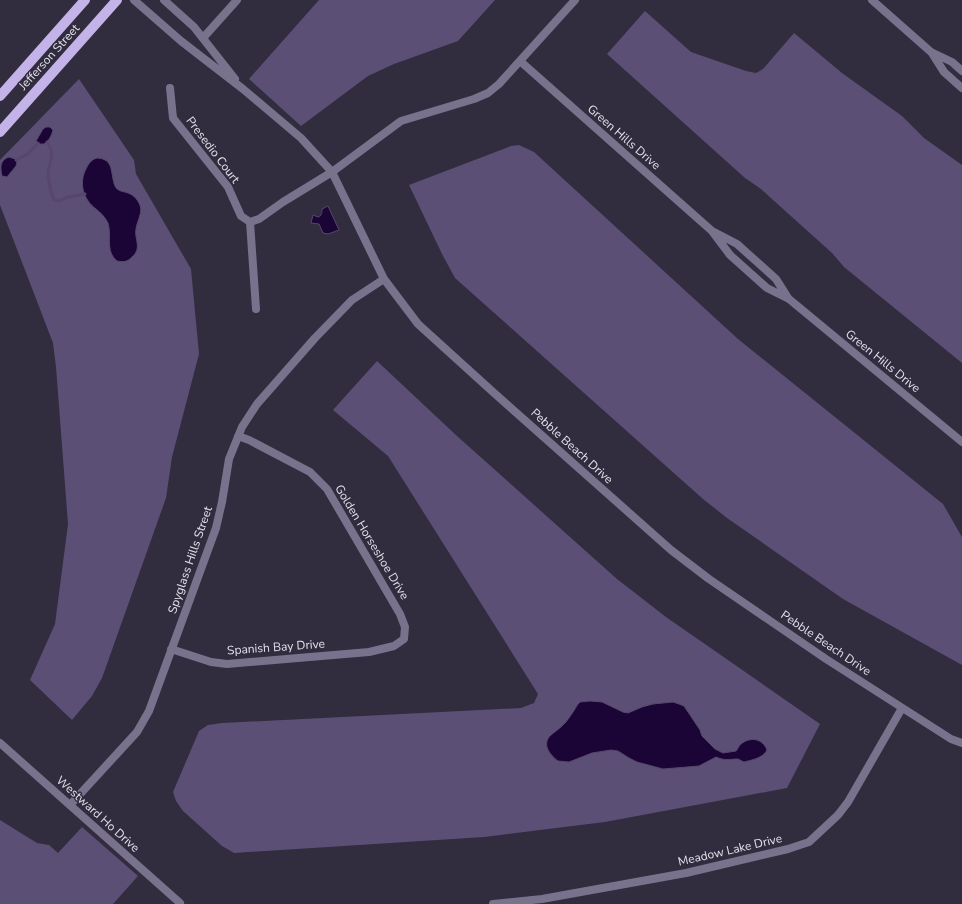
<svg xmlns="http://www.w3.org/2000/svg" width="962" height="904" viewBox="0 0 962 904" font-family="'Nunito Sans',sans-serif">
<rect width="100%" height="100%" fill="#312c3e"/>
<path fill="#5b4f75" d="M 319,0 L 495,0 L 458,41 L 394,64 L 368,76 L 301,126 L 249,79 Z
M 645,11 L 691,52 L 746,71 L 756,73 L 763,69 L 794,33 L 842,73 L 902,116 L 924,138 L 962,165 L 962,363 L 844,267 L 832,253 L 761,189 L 745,178 L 607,54 Z
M 79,79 L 134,160 L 136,174 L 191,269 L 199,354 L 172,457 L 166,498 L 102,678 L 92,696 L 72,720 L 30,680 L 55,624 L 68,524 L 56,367 L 53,343 L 0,205 L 0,160 Z
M 519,145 L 534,152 L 738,339 L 943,504 L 962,537 L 962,665 L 843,599 L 727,518 L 703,499 L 455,278 L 442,254 L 409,185 L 511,146 Z
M 377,361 L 457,436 L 617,579 L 666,617 L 820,724 L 787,788 L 605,822 L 484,837 L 234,853 L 222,846 L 183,811 L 176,801 L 173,792 L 199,731 L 208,725 L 222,723 L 521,708 L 534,703 L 538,694 L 388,456 L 333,410 Z
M 0,820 L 37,843 L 49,845 L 58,853 L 82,827 L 138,876 L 113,904 L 0,904 Z"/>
<path fill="#1b0436" stroke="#57466d" d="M 46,127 L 50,127 L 53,130 C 51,137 49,140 44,144 L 40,144 L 36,141 L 43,129 Z
M 9,157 L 15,159 L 17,162 L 16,166 L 7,177 L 2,176 C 0,167 0,160 9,157 Z
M 97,158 C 115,159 110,174 115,186 C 119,195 131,188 139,203 C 144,212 137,220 136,229 C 134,240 143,248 131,258 C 127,262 123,262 117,261 C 105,251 112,236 108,223 C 105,217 101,213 96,209 C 84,200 79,185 85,171 C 88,165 90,160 97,158 Z
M 328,206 L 339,230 L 328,234 L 323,233 L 319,224 L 311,223 L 313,215 L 318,217 C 322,216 322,212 322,209 Z
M 590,701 L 602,702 L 623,712 L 628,713 L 642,707 L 653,704 L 673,702 L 679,704 L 684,706 L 700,730 L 702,736 L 715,749 L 723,753 L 736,751 C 738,749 739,745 741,744 C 751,736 763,739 767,750 C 763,758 752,760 744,762 L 738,759 C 729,759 725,761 716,757 L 699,766 L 663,769 L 637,762 L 629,758 L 618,751 L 611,750 L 592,753 L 569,762 L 558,761 C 550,755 541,744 551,735 C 554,732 558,730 561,727 C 568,721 573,712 578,704 L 580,702 Z"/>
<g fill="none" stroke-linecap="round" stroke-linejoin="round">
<path stroke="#57466d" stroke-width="3" d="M 47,142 C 57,157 48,161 48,175 C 49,183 51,193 54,200 L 59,201 L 68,197 L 85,194
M 16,160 L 28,154 L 38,143"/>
<path stroke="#79728c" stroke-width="8" d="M 134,0 L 181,41 L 243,89 L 301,138 L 332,172 L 384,279 L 418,324 L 493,392 L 671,550 L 709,579 L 826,659 L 951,739 L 962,743
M 164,0 L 194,27 L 235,79
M 872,0 L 931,52 L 952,62 L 962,71
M 203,38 L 237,0
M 932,53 L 944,72 L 962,88
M 520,61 L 712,231 L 730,255 L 767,288 L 789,299 L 962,442
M 170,88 L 173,118 L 228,187 L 241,216 L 250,222 L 259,219 L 283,202 L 332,172 L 401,121 L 474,99 L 488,93 L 499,84 L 575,0
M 250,222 L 256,309
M 714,232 L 737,244 L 776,279 L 788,298
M 171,649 L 211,662 L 227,664 L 369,652 L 394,646 L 404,639 L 405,627 L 400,614 L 327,489 L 310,472 L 249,440 L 238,436
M 70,805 L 137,732 L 149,711 L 216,528 L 222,502 L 229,459 L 242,427 L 257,404 L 315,338 L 352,300 L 384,279
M 493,904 L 542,899 L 686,873 L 788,849 L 809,842 L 838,815 L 848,802 L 902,708"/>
<path stroke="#79728c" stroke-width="8" d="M 0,743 L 180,903"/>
<path stroke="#c4b3e9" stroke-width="10" d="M 0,96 L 85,0
M 0,132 L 117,0"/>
</g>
<g text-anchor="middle" stroke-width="3" stroke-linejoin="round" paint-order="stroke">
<g font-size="12" fill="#e4e0ec" stroke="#312c3e">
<text transform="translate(49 57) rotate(-48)" y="4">Jefferson Street</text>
<text transform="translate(624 137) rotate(41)" y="4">Green Hills Drive</text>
<text transform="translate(213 150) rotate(53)" y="4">Presedio Court</text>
<text transform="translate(883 361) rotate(39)" y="4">Green Hills Drive</text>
<text transform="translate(572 446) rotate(42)" y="4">Pebble Beach Drive</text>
<text transform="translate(372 542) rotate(59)" y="4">Golden Horseshoe Drive</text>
<text transform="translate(190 560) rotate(-71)" y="4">Spyglass Hills Street</text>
<text transform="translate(826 643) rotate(34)" y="4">Pebble Beach Drive</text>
<text transform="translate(276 647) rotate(-4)" y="4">Spanish Bay Drive</text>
<text transform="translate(98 814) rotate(42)" y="4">Westward Ho Drive</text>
<text transform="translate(730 850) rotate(-13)" y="4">Meadow Lake Drive</text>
</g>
</g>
</svg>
